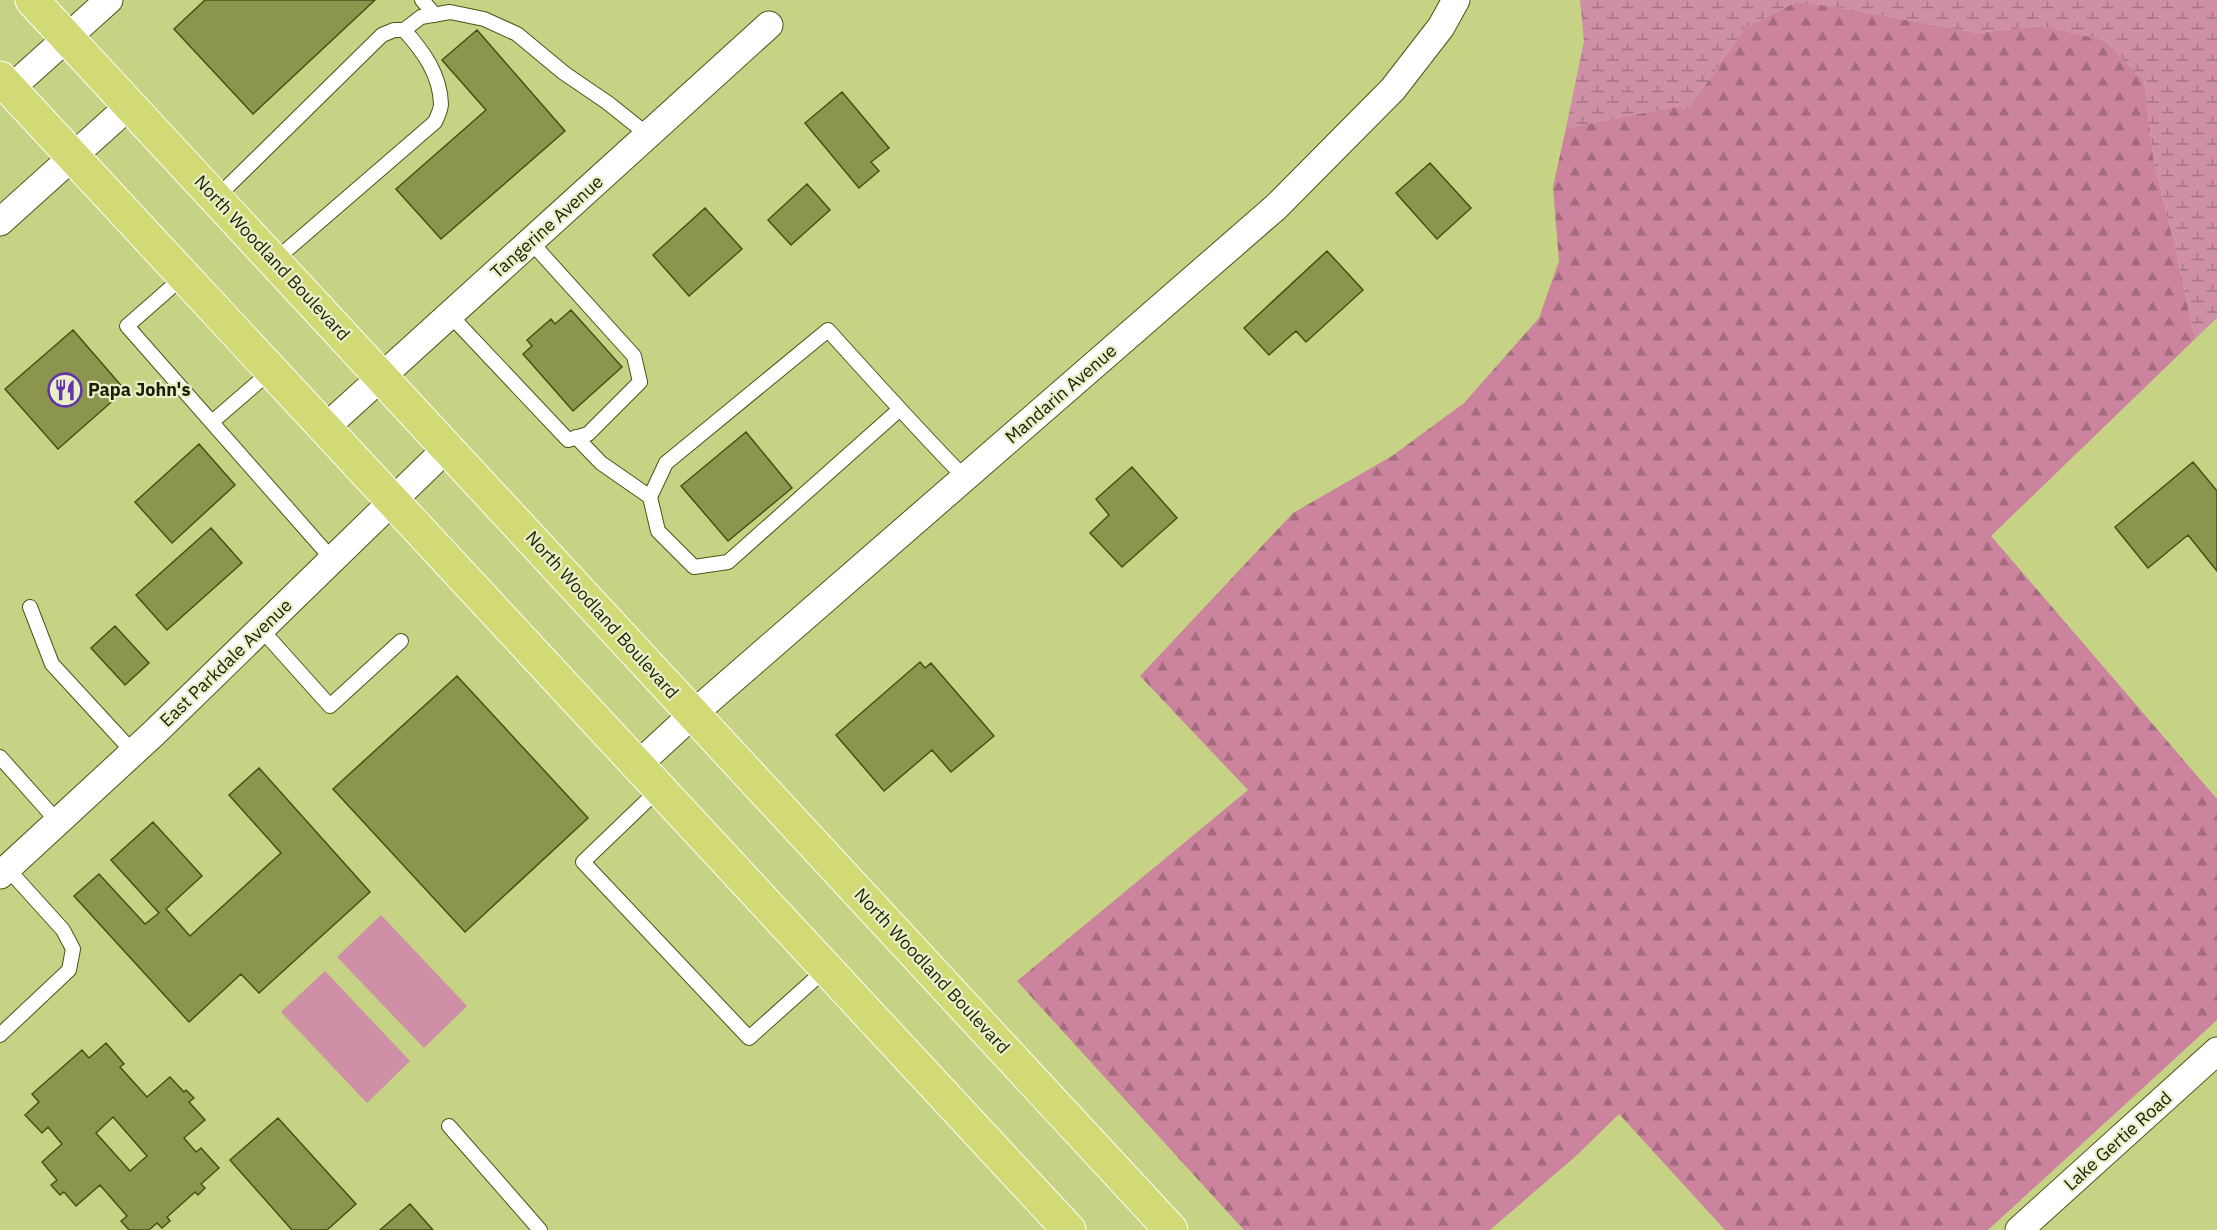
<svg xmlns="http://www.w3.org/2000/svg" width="2217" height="1230" viewBox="0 0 2217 1230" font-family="'IBM Plex Sans',sans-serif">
<defs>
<pattern id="forest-firs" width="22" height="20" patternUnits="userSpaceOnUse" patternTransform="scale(1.5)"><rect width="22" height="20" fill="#cb839e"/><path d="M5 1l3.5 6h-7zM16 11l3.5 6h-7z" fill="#a46b7e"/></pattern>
<pattern id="wetland-marsh" width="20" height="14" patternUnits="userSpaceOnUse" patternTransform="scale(1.5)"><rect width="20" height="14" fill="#cf8fa6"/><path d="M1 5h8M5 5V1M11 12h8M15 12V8" fill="none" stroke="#a77485"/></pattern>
</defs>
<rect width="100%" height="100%" fill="#c6d284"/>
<path fill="#cf8fa6" d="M 381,915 L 467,1006 L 424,1048 L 337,957 Z
M 325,971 L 410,1061 L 367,1103 L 281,1012 Z"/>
<path fill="url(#forest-firs)" d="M 1796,2 L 1837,7 L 1977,33 L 2042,26 L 2104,40 L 2144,81 L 2154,163 L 2176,251 L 2195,339 L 1991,536 L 2217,799 L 2217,1020 L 1988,1230 L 1725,1230 L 1619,1114 L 1577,1155 L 1490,1230 L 1244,1230 L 1017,981 L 1248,790 L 1140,676 L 1293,513 L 1392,456 L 1464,403 L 1539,318 L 1559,261 L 1553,187 L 1566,128 L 1679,106 L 1688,109 L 1746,27 Z"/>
<path fill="url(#wetland-marsh)" d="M 1580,0 L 2217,0 L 2217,318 L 2195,339 L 2176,251 L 2154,163 L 2144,81 L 2104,40 L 2042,26 L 1977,33 L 1837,7 L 1796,2 L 1746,27 L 1688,109 L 1679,106 L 1566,128 L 1584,41 Z"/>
<path fill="#8b954e" stroke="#4a5015" stroke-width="1.5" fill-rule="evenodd" d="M 205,0 L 375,0 L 253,114 L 174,29 Z
M 477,30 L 565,131 L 441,239 L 396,189 L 486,110 L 442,60 Z
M 842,92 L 889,148 L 871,162 L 879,171 L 859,188 L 805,123 Z
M 1430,163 L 1471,208 L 1437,239 L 1396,193 Z
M 807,184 L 830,210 L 791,245 L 768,220 Z
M 705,208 L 742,249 L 689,296 L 653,255 Z
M 1327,251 L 1363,290 L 1306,342 L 1296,331 L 1269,355 L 1244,328 Z
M 571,310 L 622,367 L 573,411 L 523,354 L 532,346 L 527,340 L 551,319 L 555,324 Z
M 73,330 L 125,390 L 58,449 L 5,389 Z
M 746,432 L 792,488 L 728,541 L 681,486 Z
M 199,444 L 235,485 L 172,543 L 135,502 Z
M 2193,462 L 2217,491 L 2217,571 L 2188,535 L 2148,568 L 2115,527 Z
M 1132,467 L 1177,518 L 1122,567 L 1090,533 L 1109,515 L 1096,499 Z
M 211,528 L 242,563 L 167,630 L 136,595 Z
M 115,626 L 149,663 L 125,685 L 91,648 Z
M 920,662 L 925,668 L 931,663 L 994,736 L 951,772 L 932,750 L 884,791 L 836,735 Z
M 457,676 L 588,818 L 465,932 L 333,789 Z
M 259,768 L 370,892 L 259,993 L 241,974 L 189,1022 L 74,896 L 99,874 L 145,924 L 159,913 L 111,860 L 153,822 L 202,876 L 166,909 L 190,936 L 281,853 L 229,795 Z
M 106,1043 L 124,1064 L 120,1067 L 147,1097 L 170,1077 L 184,1092 L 186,1090 L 194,1098 L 189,1102 L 205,1120 L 184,1138 L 196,1152 L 201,1148 L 219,1168 L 201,1184 L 205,1188 L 198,1195 L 195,1192 L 167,1217 L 170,1221 L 162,1228 L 157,1223 L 149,1230 L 129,1230 L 121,1221 L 127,1216 L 100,1185 L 76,1206 L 64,1192 L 60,1195 L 51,1185 L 57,1180 L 42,1162 L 62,1144 L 48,1127 L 42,1133 L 25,1115 L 39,1102 L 32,1094 L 82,1050 L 89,1058 ZM 113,1117 L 147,1156 L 130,1171 L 96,1133 Z
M 278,1118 L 356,1204 L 327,1230 L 292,1230 L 230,1160 Z
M 410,1204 L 433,1230 L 380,1230 Z"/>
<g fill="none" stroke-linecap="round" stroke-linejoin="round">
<defs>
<path id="lane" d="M 422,0 L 435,15
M 404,30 L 421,17 L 450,12 L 484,19 L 517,34 L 564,73 L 608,103 L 648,135
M 216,198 L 382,35 L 394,30 L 404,30 C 423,51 440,74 441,104 C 441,110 437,117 435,122 L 274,261
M 184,276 L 127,326 L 332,559
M 450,315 L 568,440 L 588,434 L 640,382 L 634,356 L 531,242
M 900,409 L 728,562 L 694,567 L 658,531 L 650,497 L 666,463 L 828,330 C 873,380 918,430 965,478
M 212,422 L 271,371
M 576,437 L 601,463 L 650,497
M 30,607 L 52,664 L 133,752
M 261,629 L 330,706 L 401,641
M 0,757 L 57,821
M 660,788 L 583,862 L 749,1038 L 827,968
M 0,1035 L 69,970 L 73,949 L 63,930 L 7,868
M 449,1126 L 540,1230"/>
<path id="street" d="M 10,89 L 109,0
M 0,222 L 130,105
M 325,428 L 769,25
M 639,764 L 693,714 L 1276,207 L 1393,89 L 1441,27 L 1456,0
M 0,875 L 153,734 L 448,447
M 2019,1230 L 2217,1051"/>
<path id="primary" d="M 32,0 L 1171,1230
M 0,78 L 1069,1230"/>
</defs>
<use href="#lane" stroke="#4d5419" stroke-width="16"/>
<use href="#street" stroke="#4d5419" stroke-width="29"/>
<use href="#primary" stroke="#fff" stroke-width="35"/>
<use href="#lane" stroke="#fff" stroke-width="14"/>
<use href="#street" stroke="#fff" stroke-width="27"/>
<use href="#primary" stroke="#d1da75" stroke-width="33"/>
</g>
<defs>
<symbol id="restaurant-ring" viewBox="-11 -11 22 22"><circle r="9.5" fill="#e8efc9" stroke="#6235ac" stroke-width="1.5"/><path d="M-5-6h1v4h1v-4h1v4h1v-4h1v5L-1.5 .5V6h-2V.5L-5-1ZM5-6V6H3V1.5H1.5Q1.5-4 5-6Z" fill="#6235ac"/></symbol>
</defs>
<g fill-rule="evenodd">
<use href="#restaurant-ring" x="46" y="371" width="38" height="38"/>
</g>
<g text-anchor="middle" stroke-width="4.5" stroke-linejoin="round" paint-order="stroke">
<g font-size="18" fill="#1b1f01" stroke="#e8efc9">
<text transform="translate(547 227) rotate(-42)" y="6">Tangerine Avenue</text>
<text transform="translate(272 258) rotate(47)" y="6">North Woodland Boulevard</text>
<text transform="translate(1061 394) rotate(-41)" y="6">Mandarin Avenue</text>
<text transform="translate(602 615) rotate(48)" y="6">North Woodland Boulevard</text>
<text transform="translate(226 663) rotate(-44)" y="6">East Parkdale Avenue</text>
<text transform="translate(932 971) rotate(47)" y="6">North Woodland Boulevard</text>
<text transform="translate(2118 1141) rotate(-42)" y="6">Lake Gertie Road</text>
</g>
<g font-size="18" font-weight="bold" fill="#1b1f01" stroke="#e8efc9" text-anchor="start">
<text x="88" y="396">Papa John's</text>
</g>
</g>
</svg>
